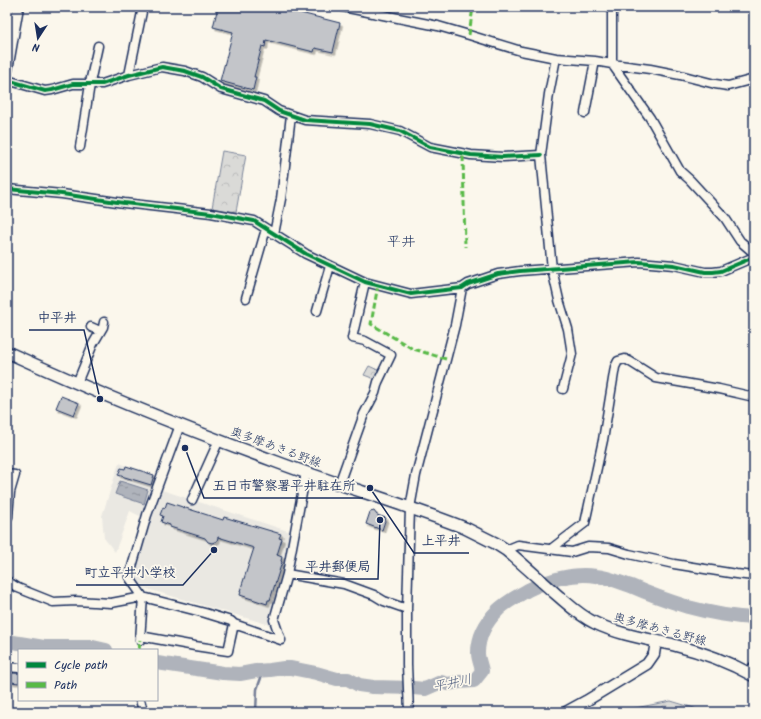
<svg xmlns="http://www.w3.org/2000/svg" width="761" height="719" viewBox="0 0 761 719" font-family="Kalam,'Klee One',sans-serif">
<defs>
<pattern id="forest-crowns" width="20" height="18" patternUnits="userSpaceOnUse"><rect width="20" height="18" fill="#dadad7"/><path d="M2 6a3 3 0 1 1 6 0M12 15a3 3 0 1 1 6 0" fill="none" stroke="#babbbb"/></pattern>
<pattern id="water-ripples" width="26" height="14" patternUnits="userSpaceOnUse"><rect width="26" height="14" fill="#afb3bb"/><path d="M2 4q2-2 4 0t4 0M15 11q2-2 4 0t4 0" fill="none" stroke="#8e929b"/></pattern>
<filter id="shadow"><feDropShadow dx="2.5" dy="2.5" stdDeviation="0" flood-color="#0004"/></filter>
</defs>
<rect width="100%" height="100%" fill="#fbf7ec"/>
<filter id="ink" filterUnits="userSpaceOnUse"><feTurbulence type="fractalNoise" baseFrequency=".025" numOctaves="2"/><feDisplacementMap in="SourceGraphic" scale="8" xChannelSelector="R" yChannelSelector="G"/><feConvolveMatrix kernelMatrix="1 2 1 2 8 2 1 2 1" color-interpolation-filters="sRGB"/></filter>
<g filter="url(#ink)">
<path fill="#eae8e2" d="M 119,463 L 158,476 L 144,518 L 130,511 L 115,552 L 104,538 L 102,516 Z
M 159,489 L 291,532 L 286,566 L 270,625 L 144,588 L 135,575 L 135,569 Z"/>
<path fill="url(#forest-crowns)" stroke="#7a849a" d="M 222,151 L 246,155 L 236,212 L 212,208 Z
M 369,366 L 380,371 L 375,381 L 372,378 L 364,375 Z
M 671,701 L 694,708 L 701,712 L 615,712 Z"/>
<path fill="url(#water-ripples)" stroke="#747e96" d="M 120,481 L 148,490 L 144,504 L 115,494 Z"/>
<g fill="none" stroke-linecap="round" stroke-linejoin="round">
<path stroke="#747e96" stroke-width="2.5" d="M 256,712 L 257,689 L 261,678 L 256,671"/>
<path stroke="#afb3bb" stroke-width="14" d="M 7,641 L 44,647 L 93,647 L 106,650
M 157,663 L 223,673 L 240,674 L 256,671 L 270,670 L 284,668 L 291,668 L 316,673 L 337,679 L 348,679 L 359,685 L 373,687 L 413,688 L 425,689 L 441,682 L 448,684 L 459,682 L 474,681 L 482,671 C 481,665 478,659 478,653 C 478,635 486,622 498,610 C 507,601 518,596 528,590 C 548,580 574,572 596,576 C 608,577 619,582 631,586 C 649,594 669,601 688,607 C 710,613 732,617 754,618"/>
</g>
<path fill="#c3c5c9" stroke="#1b2f5e" filter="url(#shadow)" d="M 218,7 L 277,7 L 340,23 L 333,52 L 315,48 L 314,52 L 266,40 L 265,47 L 262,46 L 254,77 L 256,77 L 253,90 L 220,81 L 233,32 L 213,27 Z
M 61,396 L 79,403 L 74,415 L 56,408 Z
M 126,466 L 154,475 L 151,485 L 118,475 L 121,468 L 125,469 Z
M 167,502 L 223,520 L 224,517 L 281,534 L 279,538 L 282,539 L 277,555 L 282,557 L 281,561 L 282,562 L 270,600 L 268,600 L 267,604 L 240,595 L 241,591 L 240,591 L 254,548 L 218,537 L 217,541 L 212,543 L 208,542 L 205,538 L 170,527 L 170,525 L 161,522 L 163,516 L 160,515 L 163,507 L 165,508 Z
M 374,511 L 377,515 L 386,518 L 382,530 L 366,524 L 370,512 Z
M 9,673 L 19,673 L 19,683 L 11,682 L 11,679 L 8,678 Z"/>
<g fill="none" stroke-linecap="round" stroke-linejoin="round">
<defs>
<path id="minor" d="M 343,7 L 438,26 L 469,35 L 521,51 L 556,58 L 595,61 L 612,64 L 650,69 L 680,75 L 715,84 L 728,86 L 754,79
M 612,7 L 612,64 L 650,118 L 680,171 L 690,180 L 725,218 L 740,241 L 754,253
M 556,58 L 549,94 L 541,155 L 552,269 L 559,300 L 568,329 L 572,354 L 563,389
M 129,75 L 143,7
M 7,80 L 45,91 L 52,90 L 73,84 L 102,84 L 129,75 L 162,67 L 185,71 L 202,77 L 221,89 L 264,101 L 279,111 L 305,120 L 370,124 L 400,131 L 430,147 L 471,155 L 503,157 L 541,155
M 585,113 L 595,61
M 80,147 L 91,78 L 98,46
M 7,189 L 62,194 L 124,203 L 211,213 L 254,221 L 306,254 L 365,282 L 411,294 L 462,288 L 468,284 L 498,274 L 520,271 L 639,262 L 674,265 L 705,272 L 713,272 L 721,271 L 754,257
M 274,234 L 281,199 L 291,115
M 246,298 L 266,229
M 317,311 L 330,266
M 91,327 L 100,331
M 77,383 L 93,344 L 103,327 L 104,322
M 7,474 L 15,475 L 10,492 L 8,517 L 7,518
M 339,484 L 364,414 L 375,393 L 378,382 L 391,355 L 365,341 L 352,338 L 365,282
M 192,500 L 219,440
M 551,549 L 585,523 L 603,440 L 615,367 L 618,361 L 625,359 L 629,361 L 656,378 L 719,389 L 754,397
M 506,550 L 518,545 L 572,552 L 588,547 L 609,548 L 629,554 L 674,564 L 736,574 L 754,576
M 287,574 L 344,584 L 374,595 L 384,601 L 407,609
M 7,581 L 18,588 L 53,602 L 76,601 L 111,603 L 143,597 L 205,613 L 231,621 L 234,624 L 281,640
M 140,636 L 195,646 L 228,651 L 234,624
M 140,640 L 143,597 L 129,577 L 147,515 L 180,425
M 281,640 L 274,620 L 287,574 L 306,472
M 7,667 L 19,668
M 748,672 L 754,666
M 140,700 L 142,707
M 409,712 L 407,665 L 407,609 L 410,508 L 416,475 L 455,325 L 462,288"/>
<path id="tertiary" d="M 7,70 L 18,7
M 566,712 L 586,701 L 647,664 L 654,654 L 656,641"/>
<path id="secondary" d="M 7,352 C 94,392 184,428 274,461 C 337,485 402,503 465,528 L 495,543 L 506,550 C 523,564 539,579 556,594 C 569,605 580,616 595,623 C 620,635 648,639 674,645 C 702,652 729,662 754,676"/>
</defs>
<use href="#minor" stroke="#1b2f5e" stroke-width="11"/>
<use href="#tertiary" stroke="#1b2f5e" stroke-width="13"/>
<use href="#secondary" stroke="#1b2f5e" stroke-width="14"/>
<use href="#minor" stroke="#fbf7ec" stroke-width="8"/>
<use href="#tertiary" stroke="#fbf7ec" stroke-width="10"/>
<use href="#secondary" stroke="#fbf7ec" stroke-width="11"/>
<path stroke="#58b947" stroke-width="3" stroke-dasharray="6 3" stroke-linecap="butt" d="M 469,35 L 473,7
M 463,156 L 465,247
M 378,285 L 371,324 L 413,349 L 446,359
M 139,650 L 140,640"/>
<defs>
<path id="cycleway" d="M 7,80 L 45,91 L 52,90 L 73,84 L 102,84 L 129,75 L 162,67 L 185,71 L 202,77 L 221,89 L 264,101 L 279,111 L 305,120 L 370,124 L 400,131 L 430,147 L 471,155 L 503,157 L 541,155
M 7,189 L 62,194 L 124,203 L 211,213 L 254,221 L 306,254 L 365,282 L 411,294 L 462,288 L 468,284 L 498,274 L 520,271 L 639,262 L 674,265 L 705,272 L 713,272 L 721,271 L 754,257"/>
</defs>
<use href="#cycleway" stroke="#fbf7ec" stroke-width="6"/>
<use href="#cycleway" stroke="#00873e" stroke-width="4"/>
</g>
</g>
<g text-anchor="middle" stroke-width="3.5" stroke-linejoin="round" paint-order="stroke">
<g font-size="12" fill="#1b2f5e" stroke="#fbf7ec">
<text transform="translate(276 447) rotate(20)" y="4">奥多摩あきる野線</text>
<text transform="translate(660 629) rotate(15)" y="4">奥多摩あきる野線</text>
</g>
<g font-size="13" font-style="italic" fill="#47577a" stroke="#fbf7ec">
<text transform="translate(452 682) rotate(-12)" y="5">平井川</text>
</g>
<g font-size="14" fill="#1b2f5e" stroke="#fbf7ec">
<text x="401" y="246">平井</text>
</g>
</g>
<path fill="none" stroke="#1b2f5e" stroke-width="1.5" d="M100 399L84 330H29M185 448L204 498H363M370 488L414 553H469M380 520L378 579H297M214 550L183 585H76"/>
<g fill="#1b2f5e" stroke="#fbf7ec" stroke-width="1.5">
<circle cx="100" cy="399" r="4"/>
<circle cx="185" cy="448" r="4"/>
<circle cx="370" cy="488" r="4"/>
<circle cx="380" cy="520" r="4"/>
<circle cx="214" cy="550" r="4"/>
</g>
<g font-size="13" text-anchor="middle" font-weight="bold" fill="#1b2f5e" stroke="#fbf7ec" stroke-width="3.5" stroke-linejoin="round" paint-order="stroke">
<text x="57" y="322">中平井</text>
<text x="284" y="490">五日市警察署平井駐在所</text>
<text x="441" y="545">上平井</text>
<text x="338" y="571">平井郵便局</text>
<text x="130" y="577">町立平井小学校</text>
</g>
<rect width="761" height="719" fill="none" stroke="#fbf7ec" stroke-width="24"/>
<rect x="12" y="12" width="737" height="695" fill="none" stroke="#1b2f5e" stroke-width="1.5" filter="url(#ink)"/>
<rect x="18" y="649" width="140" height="52" fill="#fbf7ec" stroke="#a1a7b3"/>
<rect x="26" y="662" width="20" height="6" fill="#00873e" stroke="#a1a7b3"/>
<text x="54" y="669" font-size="12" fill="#1b2f5e">Cycle path</text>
<rect x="26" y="682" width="20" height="6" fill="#58b947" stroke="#a1a7b3"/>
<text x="54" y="689" font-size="12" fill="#1b2f5e">Path</text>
<g transform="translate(38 38) rotate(192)" stroke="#fbf7ec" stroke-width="3" paint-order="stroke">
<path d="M0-3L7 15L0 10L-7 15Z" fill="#1b2f5e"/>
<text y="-6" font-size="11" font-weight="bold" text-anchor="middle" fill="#1b2f5e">N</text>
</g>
</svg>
